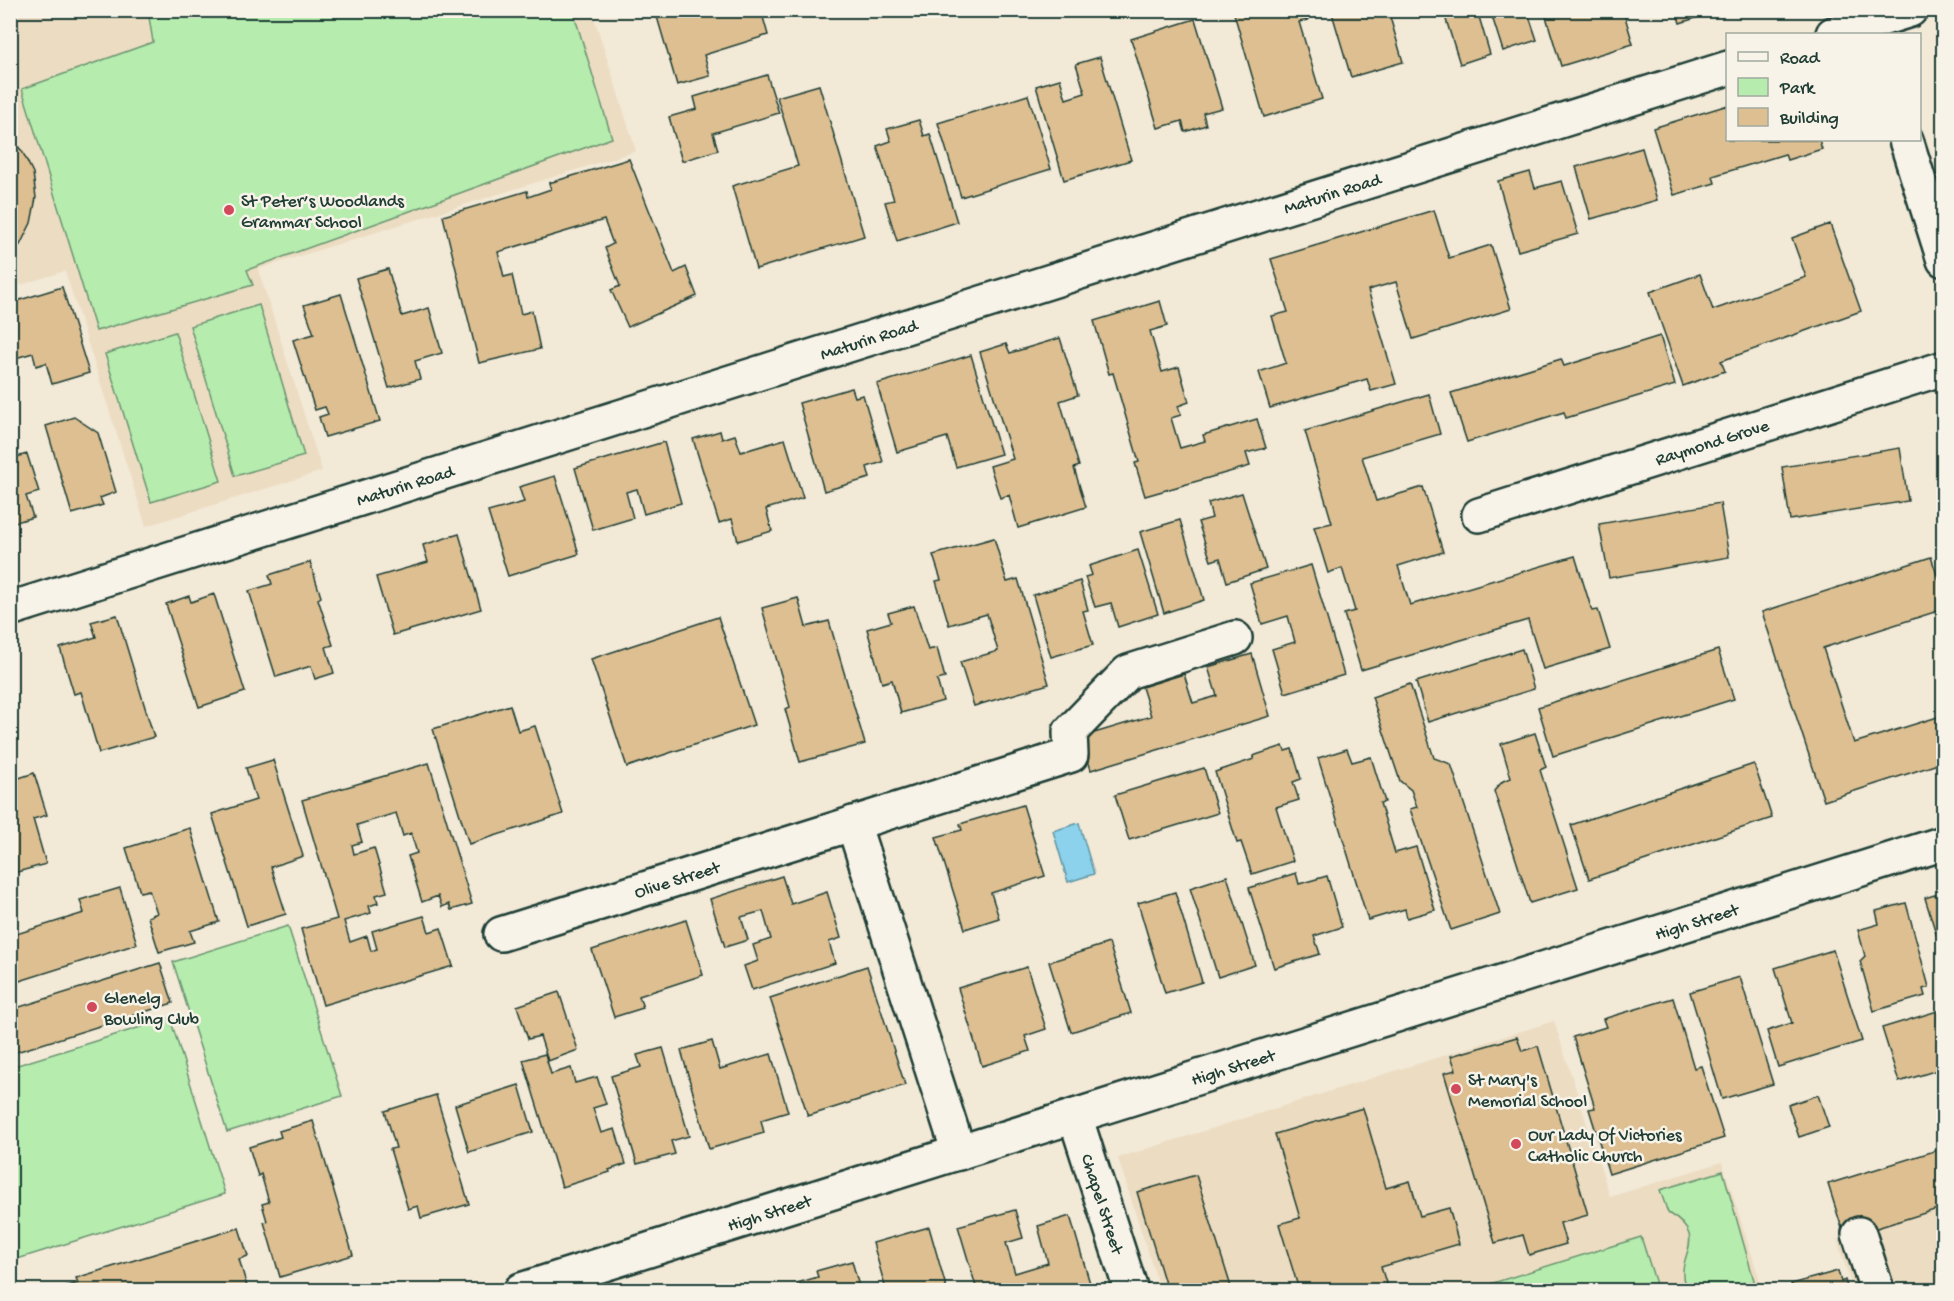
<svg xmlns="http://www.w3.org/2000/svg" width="1954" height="1301" viewBox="0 0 1954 1301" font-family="'Gochi Hand',sans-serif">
<rect width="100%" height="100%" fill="#f2e9d7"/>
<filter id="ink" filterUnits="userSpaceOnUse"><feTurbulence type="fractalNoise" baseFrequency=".0167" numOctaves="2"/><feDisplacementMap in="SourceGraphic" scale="12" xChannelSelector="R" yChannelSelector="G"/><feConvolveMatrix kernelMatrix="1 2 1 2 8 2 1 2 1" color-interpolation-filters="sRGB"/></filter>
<g filter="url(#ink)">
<path fill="#ecdcc2" d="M 11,11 L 592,11 L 636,151 L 258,269 L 322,471 L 146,526 L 65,271 L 11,288 Z
M 1554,1021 L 1610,1197 L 1722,1162 L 1763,1290 L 1160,1290 L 1118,1158 Z
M 1943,1207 L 1943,1290 L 1853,1290 L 1837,1240 Z"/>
<path fill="#b6ecae" stroke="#6a9471" stroke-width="1.5" d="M 172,11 L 573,11 L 612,138 L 247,270 L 253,285 L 96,331 L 22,89 L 153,42 L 149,17 Z
M 259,305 L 304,456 L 235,476 L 190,326 Z
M 175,332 L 221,481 L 151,502 L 105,354 Z
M 288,926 L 342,1096 L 227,1132 L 173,962 Z
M 170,1018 L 225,1194 L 11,1261 L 11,1067 Z
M 1723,1171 L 1755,1284 L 1744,1283 L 1731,1290 L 1687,1290 C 1670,1256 1714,1240 1668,1213 L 1660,1190 Z
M 1641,1237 L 1658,1290 L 1478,1290 L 1477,1288 Z"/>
<path fill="#8cd2ed" stroke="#6096a3" stroke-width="1.5" d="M 1079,823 L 1094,874 L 1068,882 L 1053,831 Z"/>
<path fill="#ddbf91" stroke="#1f3d34" stroke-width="1.5" d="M 655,10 L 761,10 L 768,35 L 704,55 L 710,76 L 677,85 Z
M 1233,10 L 1305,10 L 1308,20 L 1299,22 L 1322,99 L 1264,117 Z
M 1331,10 L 1388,10 L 1403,62 L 1351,77 Z
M 1443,10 L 1477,10 L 1490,54 L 1460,64 Z
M 1490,10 L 1527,10 L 1537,40 L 1503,51 Z
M 1544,10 L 1623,10 L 1633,44 L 1561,66 Z
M 1676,10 L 1721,10 L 1680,23 Z
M 1195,19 L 1222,108 L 1203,113 L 1206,125 L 1185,132 L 1182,121 L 1158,128 L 1131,39 Z
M 1100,57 L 1131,160 L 1064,180 L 1036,86 L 1060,79 L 1066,99 L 1085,93 L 1076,64 Z
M 767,75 L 779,113 L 713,133 L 718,150 L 682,161 L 669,117 L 697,109 L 694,97 Z
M 819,85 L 864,236 L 756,269 L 732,186 L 798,166 L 777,97 Z
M 1028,95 L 1051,169 L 961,197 L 938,123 Z
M 1728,105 L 1728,140 L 1819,140 L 1822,149 L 1787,160 L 1785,154 L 1713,176 L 1715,183 L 1674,195 L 1653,128 Z
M 919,120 L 924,136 L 930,134 L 957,222 L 897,241 L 885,202 L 894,200 L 877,146 L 891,141 L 887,129 Z
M 10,138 L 22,151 L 33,173 L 36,198 L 31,223 L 20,245 L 10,253 Z
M 1642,148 L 1657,200 L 1591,219 L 1576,167 Z
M 629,159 L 674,273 L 686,267 L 697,296 L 628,327 L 611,290 L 620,286 L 605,248 L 613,244 L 604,220 L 498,252 L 504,277 L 512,275 L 521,314 L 532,311 L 540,349 L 479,363 L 443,216 L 527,191 L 528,197 L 551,189 L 549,183 Z
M 1530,172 L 1535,188 L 1562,181 L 1578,234 L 1518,251 L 1498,181 Z
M 1434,210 L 1449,258 L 1491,245 L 1511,309 L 1413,339 L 1396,282 L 1368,290 L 1396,384 L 1371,391 L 1367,379 L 1270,408 L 1259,372 L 1286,363 L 1272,316 L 1288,312 L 1271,259 Z
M 1830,224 L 1861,311 L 1721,361 L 1725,371 L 1683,386 L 1650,292 L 1700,274 L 1713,310 L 1806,277 L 1792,238 Z
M 388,269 L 402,316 L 429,308 L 442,353 L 415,361 L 420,379 L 389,388 L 356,278 Z
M 62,287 L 89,373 L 52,384 L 46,363 L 36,366 L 33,353 L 12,359 L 10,303 Z
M 341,294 L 380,421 L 325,437 L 319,417 L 328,414 L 325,407 L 315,410 L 293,340 L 314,334 L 304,305 Z
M 1160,301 L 1167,326 L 1150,331 L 1162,372 L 1179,367 L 1189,402 L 1178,406 L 1181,415 L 1171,418 L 1180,448 L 1205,441 L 1203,435 L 1257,419 L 1266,448 L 1246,453 L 1250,466 L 1145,496 L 1135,463 L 1139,462 L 1113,373 L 1109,374 L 1094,321 Z
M 1660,336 L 1675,385 L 1566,418 L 1564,412 L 1467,442 L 1451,393 L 1561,359 L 1564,366 Z
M 1060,338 L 1078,395 L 1060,401 L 1079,466 L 1074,468 L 1086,507 L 1018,528 L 1009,495 L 1000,498 L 990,466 L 1013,459 L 980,352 L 1006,344 L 1010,353 Z
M 971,355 L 1001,454 L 956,467 L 947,437 L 897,452 L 877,384 Z
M 852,388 L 855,397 L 863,395 L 883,462 L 867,467 L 870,478 L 824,491 L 799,403 Z
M 1429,394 L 1440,434 L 1362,457 L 1376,501 L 1423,487 L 1443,552 L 1398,566 L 1410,605 L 1575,556 L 1592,611 L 1598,610 L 1610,649 L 1543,669 L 1528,620 L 1361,670 L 1344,614 L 1355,611 L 1342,568 L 1328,573 L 1314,527 L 1332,523 L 1305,431 Z
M 74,417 L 98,433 L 116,492 L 100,498 L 103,505 L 72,514 L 46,426 Z
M 720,431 L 722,439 L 735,435 L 741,452 L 785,439 L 803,498 L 766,509 L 772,531 L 738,541 L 732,519 L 719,523 L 693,439 Z
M 664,442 L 681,503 L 644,514 L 637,489 L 626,492 L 633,518 L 593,530 L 575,468 Z
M 1900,448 L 1908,501 L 1790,520 L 1782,467 Z
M 27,454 L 39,492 L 26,496 L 33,517 L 10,524 L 10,459 Z
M 555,476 L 579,554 L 508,576 L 488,512 L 524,502 L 519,487 Z
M 1242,493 L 1266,569 L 1227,582 L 1220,558 L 1211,561 L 1198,522 L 1212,518 L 1208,503 Z
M 1720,503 L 1729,557 L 1609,578 L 1599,524 Z
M 1180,520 L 1204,600 L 1164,613 L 1140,532 Z
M 459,534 L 481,609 L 393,635 L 376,577 L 428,562 L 423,545 Z
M 994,538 L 1007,582 L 1018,579 L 1049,684 L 974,706 L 960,662 L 998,651 L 987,614 L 949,625 L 936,581 L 941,580 L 933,555 Z
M 1138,550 L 1158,614 L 1118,627 L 1111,603 L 1095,607 L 1085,577 L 1092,575 L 1089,566 Z
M 1931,557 L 1944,595 L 1944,609 L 1823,648 L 1854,743 L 1944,715 L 1944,762 L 1824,801 L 1762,612 Z
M 310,562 L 321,597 L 318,599 L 333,645 L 326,647 L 334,673 L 315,679 L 311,666 L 276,677 L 249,591 L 272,584 L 269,575 Z
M 1311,565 L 1344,675 L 1285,693 L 1272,649 L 1295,642 L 1288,616 L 1262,624 L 1250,583 Z
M 1080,581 L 1088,610 L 1083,611 L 1093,645 L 1051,657 L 1033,595 Z
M 214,594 L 245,692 L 199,707 L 166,604 L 189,596 L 191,602 Z
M 798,598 L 806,627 L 829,621 L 865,744 L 800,762 L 785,709 L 790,707 L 762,608 Z
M 914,606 L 928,650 L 937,648 L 945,678 L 937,680 L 943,701 L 901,713 L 892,680 L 882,683 L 867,629 L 891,622 L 888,613 Z
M 117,615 L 154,737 L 99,753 L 81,692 L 74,694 L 60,648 L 96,637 L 91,622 Z
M 718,617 L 754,725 L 627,767 L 591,659 Z
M 1522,649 L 1534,689 L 1428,722 L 1416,682 Z
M 1718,650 L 1734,699 L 1553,756 L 1538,707 Z
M 1252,654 L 1270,716 L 1091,770 L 1081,737 L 1151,716 L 1142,687 L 1184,674 L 1193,703 L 1217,696 L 1208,667 Z
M 1410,684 L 1434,758 L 1451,764 L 1500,914 L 1451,930 L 1410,809 L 1417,807 L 1411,790 L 1400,781 L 1372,697 Z
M 510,705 L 518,731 L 535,726 L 563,814 L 469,844 L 433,729 Z
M 1535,733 L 1546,767 L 1540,770 L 1578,888 L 1530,903 L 1494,791 L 1503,781 L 1511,778 L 1501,744 Z
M 1283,746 L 1285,751 L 1292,749 L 1301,779 L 1293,782 L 1299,800 L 1276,807 L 1293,861 L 1252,874 L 1241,842 L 1237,843 L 1215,772 L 1254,759 L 1253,756 Z
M 1347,749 L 1352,762 L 1371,757 L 1385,802 L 1380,803 L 1395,853 L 1416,847 L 1435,910 L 1407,918 L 1405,909 L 1368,920 L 1318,758 Z
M 273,760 L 303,856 L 271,867 L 286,914 L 247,926 L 212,814 L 256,800 L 246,768 Z
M 429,763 L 472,904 L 451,910 L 449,904 L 442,907 L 438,896 L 422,902 L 408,856 L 417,853 L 411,833 L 403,836 L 396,813 L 357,825 L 362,842 L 352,845 L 354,854 L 374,848 L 387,892 L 376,895 L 378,903 L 369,906 L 371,913 L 344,921 L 350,942 L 367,936 L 371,951 L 377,949 L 372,931 L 424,916 L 429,932 L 441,928 L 453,966 L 323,1005 L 301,929 L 337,919 L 302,800 Z
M 1754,764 L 1772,818 L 1589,879 L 1571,825 Z
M 1204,768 L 1218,813 L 1129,840 L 1115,795 Z
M 34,773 L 47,815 L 33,819 L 46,864 L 10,874 L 10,781 Z
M 1023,805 L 1045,876 L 991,893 L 999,918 L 965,929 L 936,837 L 962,830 L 960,824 Z
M 190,828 L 219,922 L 190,931 L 194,942 L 159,952 L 148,917 L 157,913 L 149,890 L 140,892 L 126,848 Z
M 1296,873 L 1299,884 L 1327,876 L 1342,927 L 1314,936 L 1320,954 L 1274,968 L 1249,888 Z
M 782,876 L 791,904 L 827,892 L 841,938 L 829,942 L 835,963 L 752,990 L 744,966 L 758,961 L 753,945 L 771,939 L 763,911 L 741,917 L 748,940 L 725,947 L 710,899 Z
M 1227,876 L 1255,965 L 1218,977 L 1190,888 Z
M 120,888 L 137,944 L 10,984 L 10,936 L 84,913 L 80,900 Z
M 1175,892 L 1202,982 L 1165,993 L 1138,903 Z
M 1944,892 L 1944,959 L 1925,898 Z
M 1906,903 L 1929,987 L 1923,989 L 1925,996 L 1874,1011 L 1860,961 L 1865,956 L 1858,930 L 1879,924 L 1876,911 Z
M 686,920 L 703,975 L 639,996 L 643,1008 L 614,1017 L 592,950 Z
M 1109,943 L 1131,1013 L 1071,1032 L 1049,962 Z
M 1833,950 L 1862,1041 L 1778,1067 L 1767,1031 L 1792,1023 L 1775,968 Z
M 160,963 L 173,1003 L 10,1054 L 10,1010 Z
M 867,966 L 905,1085 L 808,1116 L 770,998 Z
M 1027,967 L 1046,1029 L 1025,1036 L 1030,1051 L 982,1066 L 958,988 Z
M 1740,977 L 1773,1084 L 1722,1099 L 1690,992 Z
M 559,992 L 578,1050 L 548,1061 L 540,1036 L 528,1039 L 517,1006 Z
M 1673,998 L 1694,1068 L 1701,1066 L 1724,1138 L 1609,1174 L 1589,1109 L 1595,1108 L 1573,1037 L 1606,1027 L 1603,1019 Z
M 1944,1009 L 1944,1068 L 1899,1082 L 1882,1028 Z
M 1517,1037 L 1522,1051 L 1538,1046 L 1588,1215 L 1560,1223 L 1566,1244 L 1529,1255 L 1523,1235 L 1495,1243 L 1444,1073 L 1456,1070 L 1451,1056 Z
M 712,1041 L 720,1069 L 771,1054 L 788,1112 L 761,1120 L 764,1133 L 709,1149 L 681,1050 Z
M 663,1048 L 689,1136 L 671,1141 L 675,1154 L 637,1164 L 611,1076 L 641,1067 L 637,1055 Z
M 545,1054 L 551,1074 L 571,1068 L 575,1083 L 597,1077 L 606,1104 L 593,1108 L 601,1133 L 615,1129 L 626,1164 L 609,1170 L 610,1172 L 562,1187 L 523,1060 Z
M 519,1085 L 533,1132 L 469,1152 L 455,1105 Z
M 436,1095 L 469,1204 L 421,1218 L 418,1206 L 408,1209 L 390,1149 L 396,1148 L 385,1111 Z
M 1818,1095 L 1829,1127 L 1799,1137 L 1788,1105 Z
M 1363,1108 L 1386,1188 L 1410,1181 L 1420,1216 L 1449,1208 L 1459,1244 L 1381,1267 L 1387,1286 L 1372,1290 L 1299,1290 L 1279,1224 L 1300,1218 L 1275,1134 Z
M 313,1121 L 353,1255 L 280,1277 L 264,1222 L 267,1221 L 262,1204 L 269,1202 L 261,1174 L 258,1176 L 249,1147 L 281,1137 L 279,1131 Z
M 1944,1148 L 1944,1207 L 1845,1238 L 1828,1184 Z
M 1196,1175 L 1232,1290 L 1167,1290 L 1137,1192 Z
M 1015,1210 L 1023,1238 L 1006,1243 L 1015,1273 L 1048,1263 L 1038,1226 L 1070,1216 L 1092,1290 L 977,1290 L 958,1226 Z
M 929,1227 L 947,1290 L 886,1290 L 873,1243 Z
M 239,1228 L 248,1256 L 239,1259 L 248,1290 L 53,1290 L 78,1283 L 76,1278 Z
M 852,1261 L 860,1290 L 799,1290 L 797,1283 L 818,1277 L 816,1271 Z
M 1838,1271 L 1841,1282 L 1845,1280 L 1848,1290 L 1794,1290 L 1791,1284 Z"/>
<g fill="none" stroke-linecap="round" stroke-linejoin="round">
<defs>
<g id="minor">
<path d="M 1833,34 L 1910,10"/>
<path d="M 1906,140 L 1944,260"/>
<path id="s1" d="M 1479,515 L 1944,368"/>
<path id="s2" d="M 10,609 L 1728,68"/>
<path d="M 853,823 L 959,1153"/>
<path id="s3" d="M 501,934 L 1071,755 L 1070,732 L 1128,672 L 1235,638"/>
<path id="s4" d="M 1075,1116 L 1131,1290"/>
<path d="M 1859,1234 L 1877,1290"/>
<path id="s5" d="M 521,1290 L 1944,843"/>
</g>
</defs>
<use href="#minor" stroke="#1f3d34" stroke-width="38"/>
<use href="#minor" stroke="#f7f3e8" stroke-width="33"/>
</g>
</g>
<g fill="#d1495b" stroke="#f7f3e8" stroke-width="2">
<circle cx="229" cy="210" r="6"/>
<circle cx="92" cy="1007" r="6"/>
<circle cx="1456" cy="1089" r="6"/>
<circle cx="1516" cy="1144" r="6"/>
</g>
<g text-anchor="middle" stroke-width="5" stroke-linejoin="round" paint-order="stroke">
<g font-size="18" fill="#1f3d34" stroke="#f7f3e8">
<text dy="6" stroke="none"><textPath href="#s2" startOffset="1386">Maturin Road</textPath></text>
<text dy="6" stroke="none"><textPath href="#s2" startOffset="900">Maturin Road</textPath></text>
<text dy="6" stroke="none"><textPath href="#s1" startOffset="244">Raymond Grove</textPath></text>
<text dy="6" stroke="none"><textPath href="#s2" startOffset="414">Maturin Road</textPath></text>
<text dy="6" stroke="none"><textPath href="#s3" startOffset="184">Olive Street</textPath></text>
<text dy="6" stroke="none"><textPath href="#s5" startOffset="1232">High Street</textPath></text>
<text dy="6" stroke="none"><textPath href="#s5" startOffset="746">High Street</textPath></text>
<text dy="6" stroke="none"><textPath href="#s4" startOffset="92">Chapel Street</textPath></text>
<text dy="6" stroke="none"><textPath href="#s5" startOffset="260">High Street</textPath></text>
</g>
<g font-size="18" fill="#1f3d34" stroke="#f7f3e8" text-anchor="start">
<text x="241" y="206">St Peter’s Woodlands<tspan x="241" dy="21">Grammar School</tspan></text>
<text x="104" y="1003">Glenelg<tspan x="104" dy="21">Bowling Club</tspan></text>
<text x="1468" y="1085">St Mary's<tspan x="1468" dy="21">Memorial School</tspan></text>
<text x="1528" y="1140">Our Lady Of Victories<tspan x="1528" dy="21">Catholic Church</tspan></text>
</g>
</g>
<rect width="1954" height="1301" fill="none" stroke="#f7f3e8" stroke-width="36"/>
<rect x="18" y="18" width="1918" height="1265" fill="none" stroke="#1f3d34" stroke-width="2" filter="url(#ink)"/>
<rect x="1726" y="33" width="195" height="108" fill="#f7f3e8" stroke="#a1aaa0" stroke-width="1.5"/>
<rect x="1738" y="52" width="30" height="9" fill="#f7f3e8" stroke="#a1aaa0" stroke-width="1.5"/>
<text x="1780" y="63" font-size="18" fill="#1f3d34">Road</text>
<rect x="1738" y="78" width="30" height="18" fill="#b6ecae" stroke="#a1aaa0" stroke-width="1.5"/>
<text x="1780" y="93" font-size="18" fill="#1f3d34">Park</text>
<rect x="1738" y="108" width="30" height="18" fill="#ddbf91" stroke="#a1aaa0" stroke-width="1.5"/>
<text x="1780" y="123" font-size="18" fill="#1f3d34">Building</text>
</svg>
